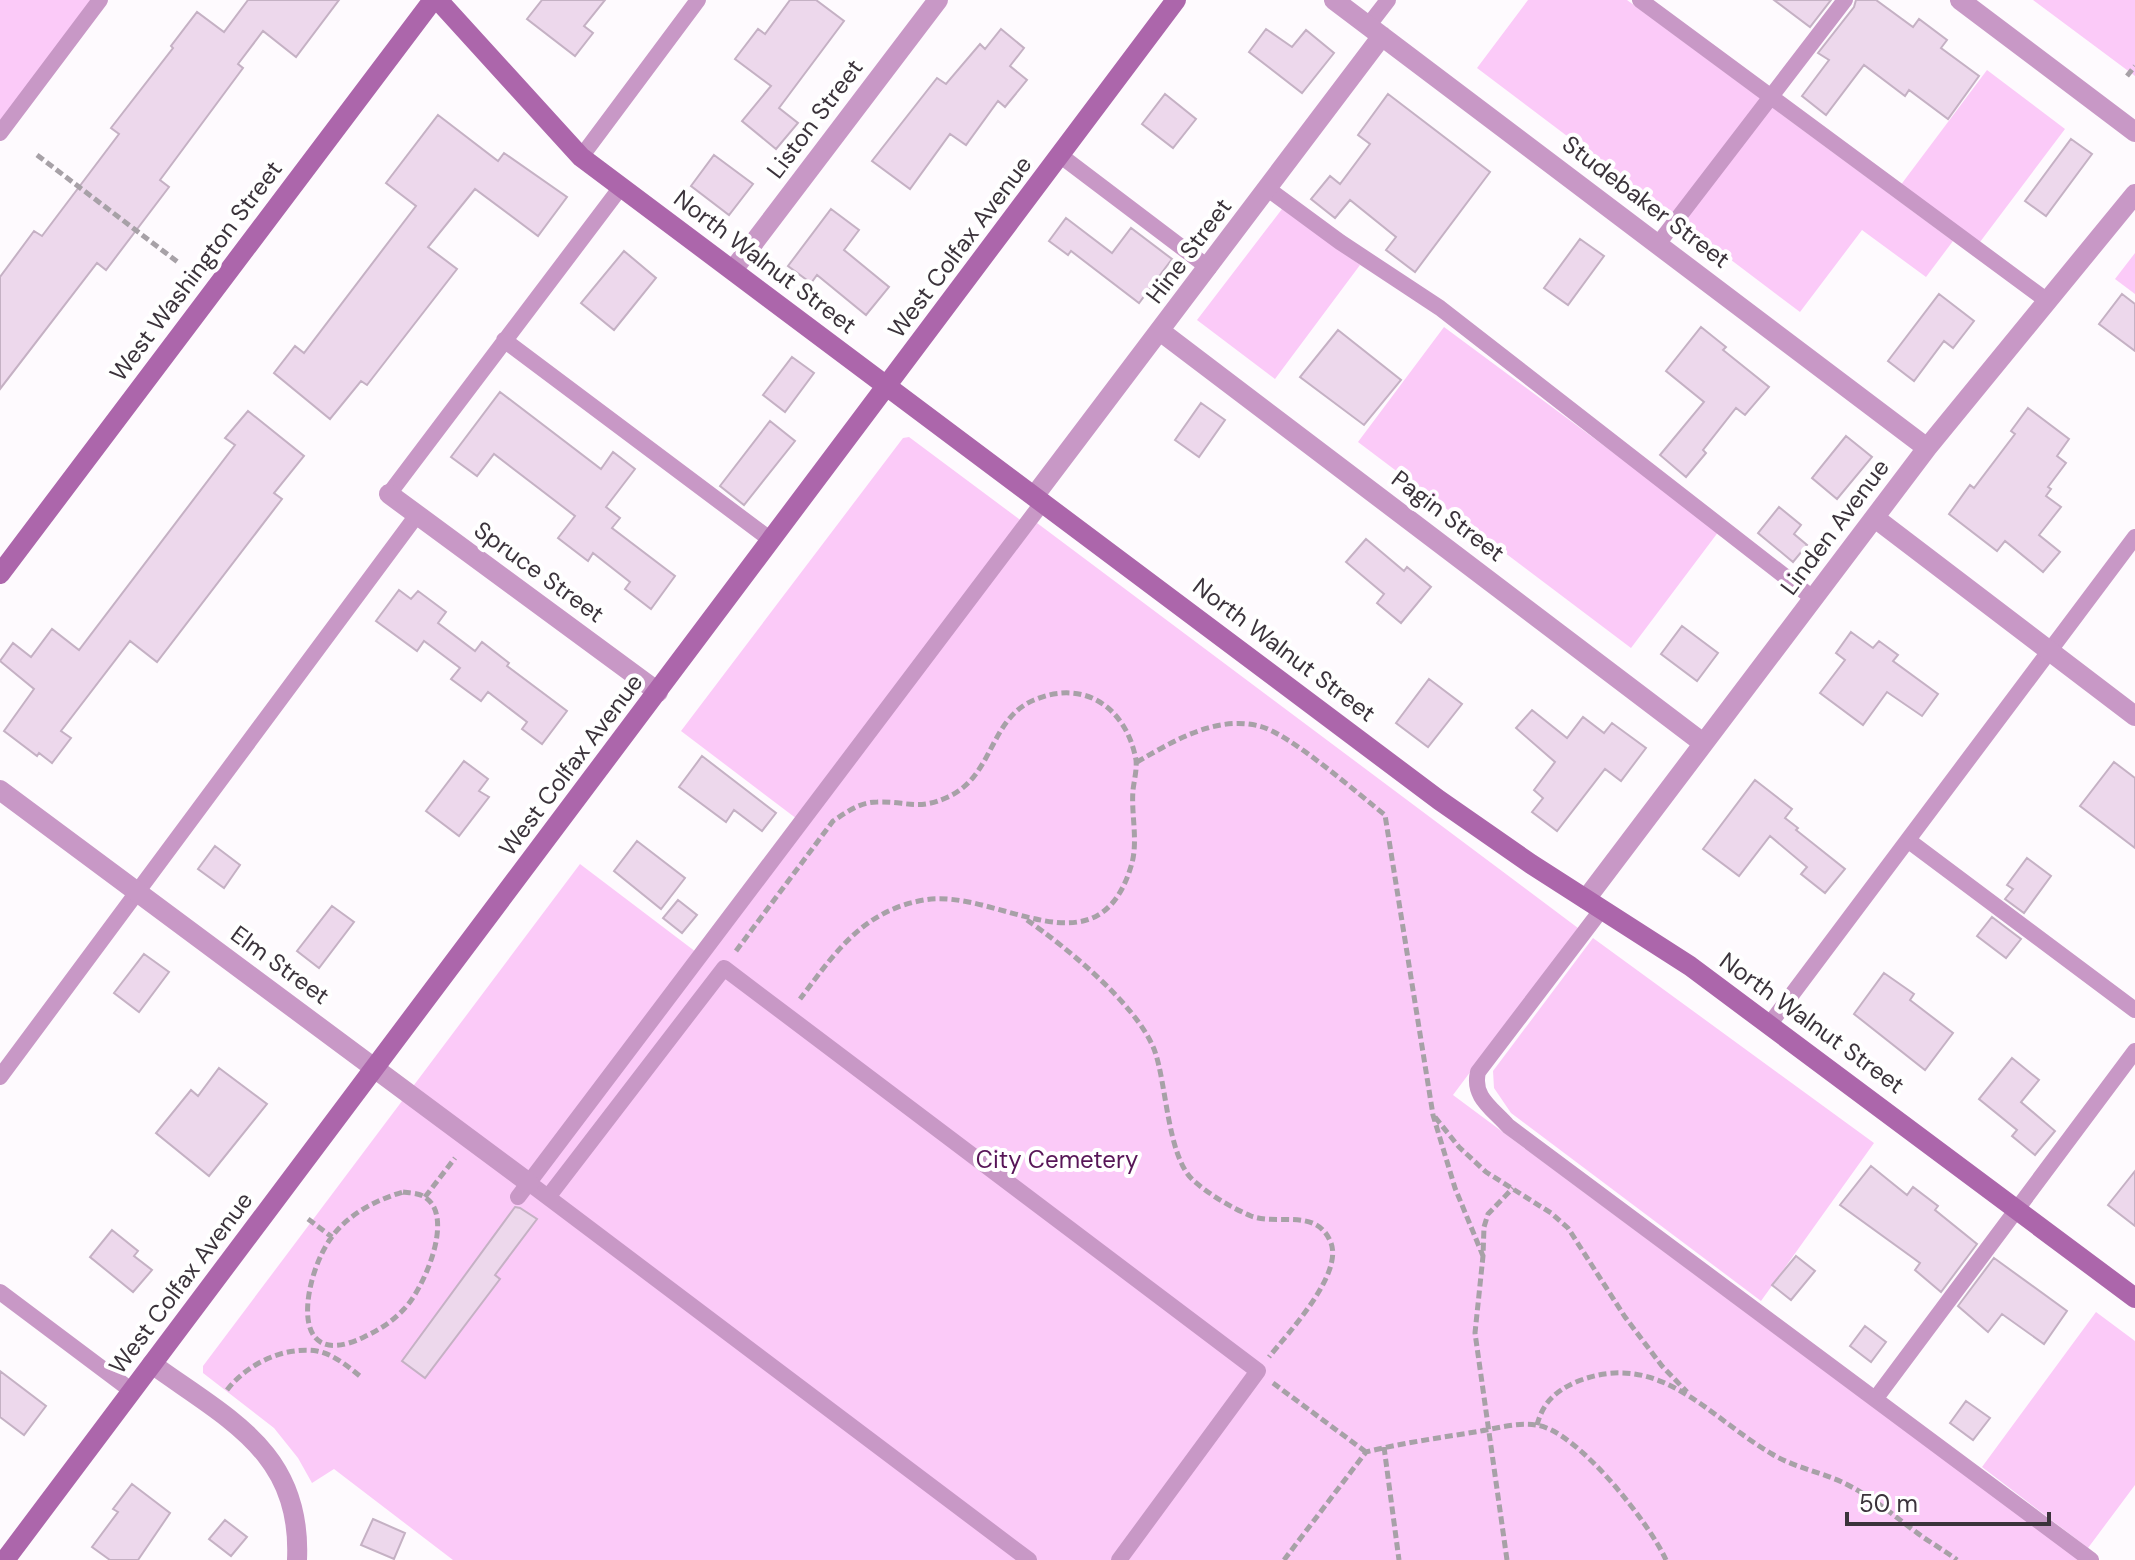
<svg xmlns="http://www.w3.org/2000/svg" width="2135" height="1560" viewBox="0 0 2135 1560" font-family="'DM Sans',sans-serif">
<rect width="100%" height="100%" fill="#fefafe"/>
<path fill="#fbcaf8" d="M 0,0 L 92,0 L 1,120 L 0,120 Z
M 1528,0 L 1627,0 L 1953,241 L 1926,277 L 1862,230 L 1800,312 L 1477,68 Z
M 2033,0 L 2135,0 L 2135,76 Z
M 1987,70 L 2065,129 L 1980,242 L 1900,186 Z
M 1282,209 L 1360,265 L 1275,379 L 1197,320 Z
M 2135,253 L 2135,294 L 2115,279 Z
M 1444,327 L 1719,531 L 1631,648 L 1358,442 Z
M 909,437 L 1023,522 L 797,819 L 681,731 L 903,438 Z
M 1037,523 L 1578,928 L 1453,1095 L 2079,1560 L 453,1560 L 334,1469 L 312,1483 L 298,1458 L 274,1428 L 203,1373 L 203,1366 L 580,864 L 696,952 Z
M 1593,938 L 1874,1143 L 1761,1301 L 1511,1113 L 1494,1088 L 1493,1071 Z
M 2096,1312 L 2135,1341 L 2135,1485 L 2088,1548 L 1982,1467 Z"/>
<path fill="#edd8ec" stroke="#c5b1c4" stroke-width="2" d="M 248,0 L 339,0 L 296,57 L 263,31 L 238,64 L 243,68 L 160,180 L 169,187 L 106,270 L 97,263 L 0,389 L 0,277 L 34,231 L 42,236 L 119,134 L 111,128 L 173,48 L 171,46 L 197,12 L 224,32 Z
M 542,0 L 605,0 L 584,26 L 593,33 L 575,56 L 527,19 Z
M 790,0 L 816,0 L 844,21 L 779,108 L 798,123 L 776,149 L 742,121 L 771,86 L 735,59 L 758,29 L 765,34 Z
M 1774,0 L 1831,0 L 1810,27 Z
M 1856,0 L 1876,0 L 1913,27 L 1919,19 L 1947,40 L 1941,48 L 1979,76 L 1948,119 L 1909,90 L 1905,96 L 1864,65 L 1826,115 L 1802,96 L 1829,60 L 1818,53 L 1854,7 Z
M 1001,29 L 1024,48 L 1010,66 L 1027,80 L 1005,107 L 998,101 L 966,145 L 950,134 L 910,189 L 872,161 L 937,78 L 946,84 L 980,44 L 985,49 Z
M 1266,29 L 1292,47 L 1306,30 L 1334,53 L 1302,93 L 1249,52 Z
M 1165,94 L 1196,119 L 1173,148 L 1142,124 Z
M 1388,94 L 1490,172 L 1415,272 L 1386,250 L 1396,237 L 1350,200 L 1335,218 L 1311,199 L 1330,176 L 1340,184 L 1370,144 L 1358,135 Z
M 438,115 L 498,161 L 504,153 L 567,197 L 538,236 L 475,189 L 428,247 L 457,269 L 367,385 L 361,381 L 330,419 L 274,373 L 295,346 L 304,353 L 416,206 L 386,183 Z
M 2071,139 L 2092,154 L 2046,216 L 2025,201 Z
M 714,155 L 753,184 L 729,215 L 691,186 Z
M 831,209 L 859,230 L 844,250 L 889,287 L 866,315 L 817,275 L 811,283 L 788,266 Z
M 1066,218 L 1112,253 L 1131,228 L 1172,259 L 1139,303 L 1071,251 L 1068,255 L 1049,241 Z
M 1580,239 L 1604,256 L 1568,305 L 1544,288 Z
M 624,251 L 656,278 L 614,330 L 581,303 Z
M 1939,294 L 1974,321 L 1953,348 L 1944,341 L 1914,381 L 1888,361 Z
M 2122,294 L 2135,304 L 2135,351 L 2099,324 Z
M 1701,327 L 1726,347 L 1723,350 L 1769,387 L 1745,415 L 1736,408 L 1703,450 L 1706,453 L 1686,477 L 1660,455 L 1704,402 L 1666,371 Z
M 1338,330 L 1401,380 L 1364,425 L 1300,377 Z
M 792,357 L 814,373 L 785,412 L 763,395 Z
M 500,392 L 601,469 L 613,452 L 635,469 L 606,507 L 620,518 L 612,528 L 675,576 L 651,609 L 625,589 L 630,582 L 593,553 L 588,561 L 558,538 L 575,516 L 494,454 L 477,476 L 451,457 Z
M 1201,403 L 1225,420 L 1199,457 L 1175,440 Z
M 2028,408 L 2069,439 L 2057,456 L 2066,463 L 2048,487 L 2051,489 L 2046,496 L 2061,507 L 2039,535 L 2060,552 L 2043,572 L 2005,541 L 1997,551 L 1949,514 L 1970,485 L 1974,488 L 2015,434 L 2011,431 Z
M 248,411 L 304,456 L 274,493 L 282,499 L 157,662 L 130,641 L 61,731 L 71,738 L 52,763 L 39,753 L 37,756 L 4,731 L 34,689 L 0,661 L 13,643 L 31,657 L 52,629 L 79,650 L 235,445 L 225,438 Z
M 770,421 L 795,441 L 744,505 L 720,486 Z
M 1846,436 L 1872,457 L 1837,499 L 1812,478 Z
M 1779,507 L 1801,525 L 1794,534 L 1807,545 L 1793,562 L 1758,533 Z
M 1366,539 L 1404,571 L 1407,567 L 1431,587 L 1401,623 L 1377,603 L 1384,594 L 1346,562 Z
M 399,590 L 411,599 L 418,591 L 446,612 L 438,623 L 475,651 L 482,642 L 509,663 L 507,666 L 567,711 L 542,744 L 522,729 L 527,722 L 488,692 L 481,701 L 451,679 L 460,668 L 424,641 L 417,651 L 376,621 Z
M 1682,626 L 1718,653 L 1697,681 L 1661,654 Z
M 1851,632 L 1873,648 L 1879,641 L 1898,655 L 1893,661 L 1938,694 L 1922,716 L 1887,692 L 1863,725 L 1820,693 L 1845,660 L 1836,653 Z
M 1429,679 L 1462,704 L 1428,747 L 1396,723 Z
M 1532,710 L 1567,738 L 1583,717 L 1604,733 L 1612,723 L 1646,748 L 1621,781 L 1605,769 L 1557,831 L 1532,812 L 1543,798 L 1534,790 L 1555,762 L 1516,728 Z
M 702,756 L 776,813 L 762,831 L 734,810 L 726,822 L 679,787 Z
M 464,761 L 488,779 L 479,791 L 489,797 L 459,836 L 426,811 Z
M 2114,762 L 2135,778 L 2135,848 L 2080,806 Z
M 1755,780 L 1792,809 L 1785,818 L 1798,828 L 1796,830 L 1845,869 L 1825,893 L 1801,874 L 1807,867 L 1770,836 L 1739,876 L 1703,849 Z
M 637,841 L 685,878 L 661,909 L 614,871 Z
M 215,846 L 240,865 L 224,888 L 198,869 Z
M 2027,858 L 2051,876 L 2024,913 L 2005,899 L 2013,889 L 2007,885 Z
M 678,900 L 697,915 L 682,933 L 663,918 Z
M 332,906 L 354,922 L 319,968 L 297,951 Z
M 1992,917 L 2021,939 L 2006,958 L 1977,936 Z
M 144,954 L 169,972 L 139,1012 L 114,993 Z
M 1884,973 L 1914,994 L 1910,1000 L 1953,1033 L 1925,1070 L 1854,1014 Z
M 2012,1058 L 2039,1080 L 2021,1102 L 2055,1131 L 2035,1155 L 2012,1136 L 2017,1130 L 1979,1099 Z
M 219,1068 L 267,1104 L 209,1176 L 156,1133 L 191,1090 L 198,1096 Z
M 1871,1166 L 1907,1195 L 1913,1187 L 1938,1206 L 1935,1210 L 1977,1244 L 1941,1292 L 1915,1270 L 1920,1263 L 1840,1205 Z
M 2135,1171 L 2135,1226 L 2108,1205 Z
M 515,1207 L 520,1208 L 537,1219 L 495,1275 L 500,1279 L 425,1378 L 402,1361 Z
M 112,1230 L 138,1251 L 134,1256 L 152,1270 L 133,1292 L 90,1257 Z
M 1796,1256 L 1815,1271 L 1791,1300 L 1772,1285 Z
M 1994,1258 L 2067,1311 L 2044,1344 L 2002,1314 L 1988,1332 L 1958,1306 Z
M 1865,1326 L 1886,1342 L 1871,1362 L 1850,1346 Z
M 0,1371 L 46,1406 L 24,1435 L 0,1417 Z
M 1966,1401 L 1990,1418 L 1973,1440 L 1950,1423 Z
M 132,1484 L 170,1513 L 138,1560 L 110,1560 L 92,1547 L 118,1512 L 113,1509 Z
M 373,1519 L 405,1533 L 394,1559 L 361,1545 Z
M 225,1520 L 247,1537 L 231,1556 L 209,1539 Z"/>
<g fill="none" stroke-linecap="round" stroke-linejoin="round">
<path stroke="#a7a1a7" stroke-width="5" stroke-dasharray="8 4" stroke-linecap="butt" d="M 2127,76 L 2135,66
M 37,155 L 179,263
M 1137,762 C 1172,742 1215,715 1259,726 C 1289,733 1357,793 1385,815 L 1433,1115 L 1455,1188 L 1483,1256
M 1027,920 C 1067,948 1136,1004 1154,1049 C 1167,1083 1167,1158 1194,1181 C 1210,1195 1232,1208 1251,1216 C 1278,1226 1317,1207 1331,1243 C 1343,1275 1288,1333 1269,1357
M 736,951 L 833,821 C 847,812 860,802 877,802 C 906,801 918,811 948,797 C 994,776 989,719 1034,700 C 1085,678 1127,709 1136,760 C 1137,770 1134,781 1133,790 C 1131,813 1138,840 1132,863 C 1099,980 997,887 924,900 C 862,911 835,953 800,999
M 1435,1117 L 1459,1147 L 1486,1172 L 1551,1213 L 1568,1228 L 1625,1317 L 1662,1366 L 1687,1392
M 403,1192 C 410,1193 420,1193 426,1198 C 455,1218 423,1290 404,1309 C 392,1322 379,1330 364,1337 C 285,1375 304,1275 331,1238 C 348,1214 376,1200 403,1192 Z
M 425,1197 L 455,1158
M 308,1219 L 332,1237
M 1273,1383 L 1366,1452
M 227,1390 C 247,1364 284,1346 317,1351 C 333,1354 349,1367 361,1377
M 1537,1425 C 1543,1402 1556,1391 1576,1382 C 1659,1348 1708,1417 1772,1454 C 1795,1468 1822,1472 1846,1484 C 1872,1497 1893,1515 1916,1532 C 1929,1542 1944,1550 1957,1560
M 1384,1447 L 1399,1560
M 1284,1560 L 1366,1452 C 1402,1443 1438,1438 1475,1432 C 1494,1429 1517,1422 1536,1425 C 1577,1430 1650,1524 1666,1560
M 1507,1560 L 1475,1333 L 1483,1256 L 1484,1227 L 1488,1214 L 1513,1188"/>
<path stroke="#c898c6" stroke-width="16" d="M 1640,0 L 2046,300
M 1368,26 L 1388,0
M 0,133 L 100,0
M 1061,156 L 1209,268
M 581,157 L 698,0
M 1268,189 L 1340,242 L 1440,308 L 1814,599
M 1658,244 L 1845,0
M 504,340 L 771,540
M 389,494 L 621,187
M 1909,841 L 2135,1010
M 1602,909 L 1478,1072 C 1472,1097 1492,1108 1508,1126 L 2091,1560
M 1769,1025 L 2135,537
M 0,1077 L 417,515
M 529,1183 L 1029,1560
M 518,1197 L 1043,502
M 548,1197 L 724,968 L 1258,1371 L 1119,1560
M 0,1292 L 132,1391
M 1876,1398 L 2135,1051"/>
<path stroke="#c898c6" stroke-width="20" d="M 1334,0 L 1927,448
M 1960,0 L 2135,132
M 733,270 L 938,0
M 1160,331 L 1703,743
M 389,494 L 658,692
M 1035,495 L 1382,36
M 1875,518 L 2135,716
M 0,790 L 529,1183
M 1586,899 L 1927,448 L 2135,194
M 152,1364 C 228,1419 302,1452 297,1560"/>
<path stroke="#ac66ab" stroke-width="20" d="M 438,0 L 581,157 L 1439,800 L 1531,864 L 1690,966 L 2135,1298
M 0,574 L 433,0
M 5,1560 L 1176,0"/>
</g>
<g text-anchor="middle" stroke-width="8" stroke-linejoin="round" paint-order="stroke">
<g font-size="24" fill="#3b333b" stroke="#fff">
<text transform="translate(815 119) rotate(-53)" y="8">Liston Street</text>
<text transform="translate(1646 202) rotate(37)" y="8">Studebaker Street</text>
<text transform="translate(960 247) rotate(-53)" y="8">West Colfax Avenue</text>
<text transform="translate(1189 251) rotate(-53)" y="8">Hine Street</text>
<text transform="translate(765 262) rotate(37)" y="8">North Walnut Street</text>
<text transform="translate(196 271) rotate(-53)" y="8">West Washington Street</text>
<text transform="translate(1448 516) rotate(37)" y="8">Pagin Street</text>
<text transform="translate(1835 527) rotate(-53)" y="8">Linden Avenue</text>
<text transform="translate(539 572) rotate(36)" y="8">Spruce Street</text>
<text transform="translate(1284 650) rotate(37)" y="8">North Walnut Street</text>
<text transform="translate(571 765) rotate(-53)" y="8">West Colfax Avenue</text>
<text transform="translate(280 965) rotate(36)" y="8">Elm Street</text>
<text transform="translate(1812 1023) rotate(36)" y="8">North Walnut Street</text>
<text transform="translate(181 1283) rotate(-53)" y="8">West Colfax Avenue</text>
</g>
<g font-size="24" fill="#571557" stroke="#fff">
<text x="1057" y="1168">City Cemetery</text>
</g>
</g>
<path d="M1847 1512v12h202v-12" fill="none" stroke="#3b333b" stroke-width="4"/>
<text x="1859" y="1512" font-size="24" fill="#3b333b" stroke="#ffffff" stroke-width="6" paint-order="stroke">50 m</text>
</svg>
